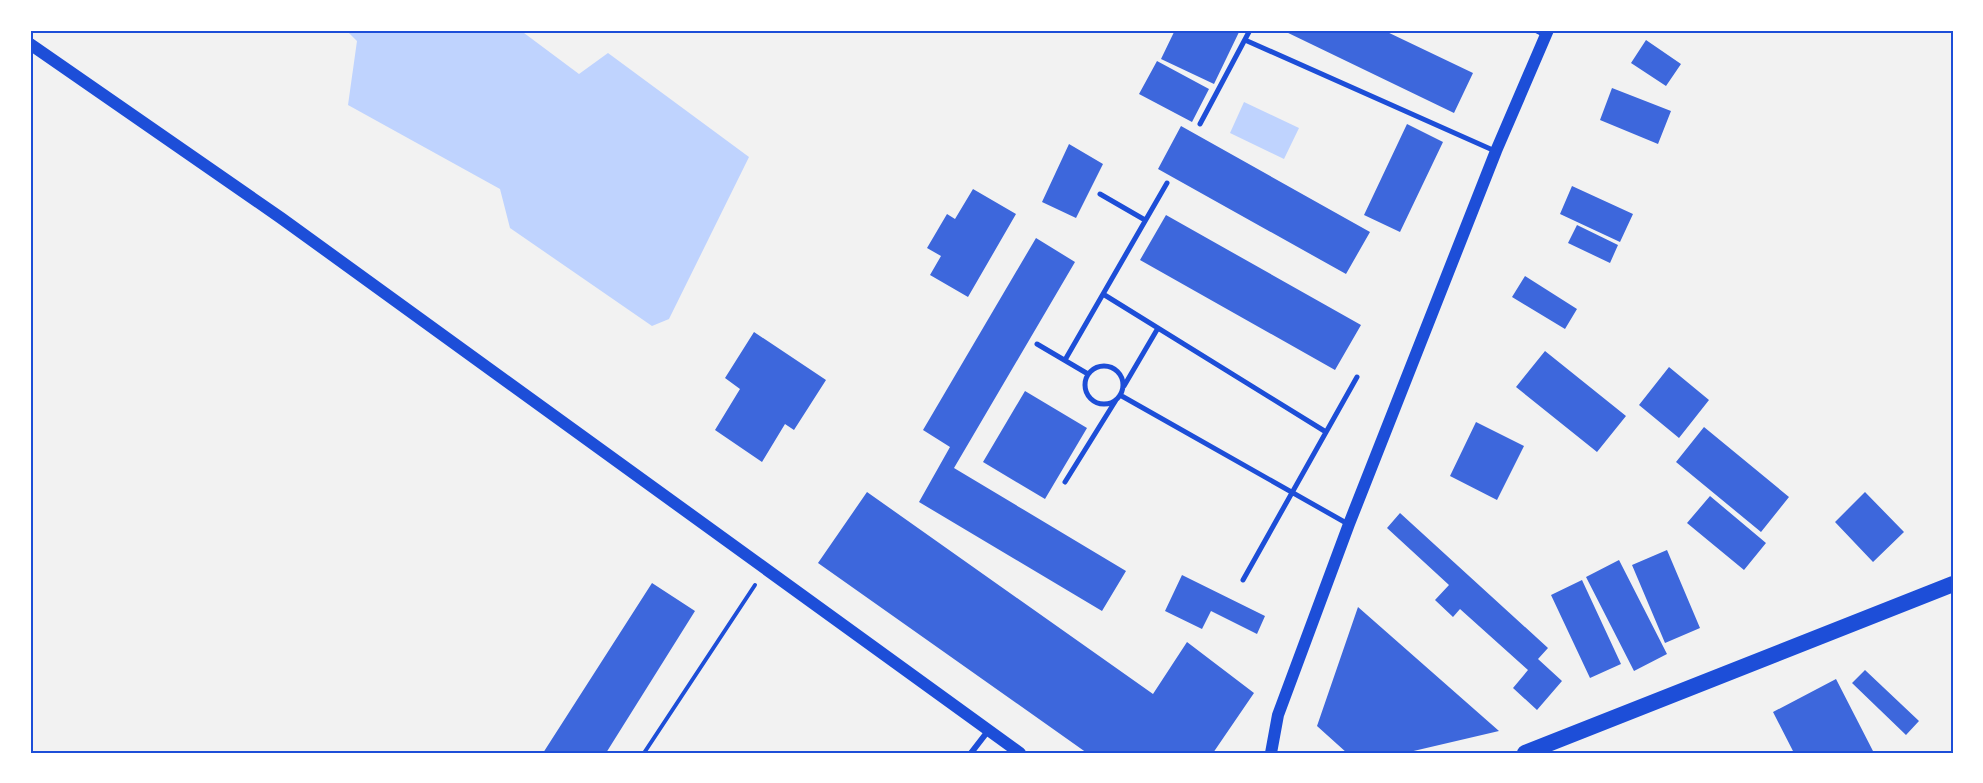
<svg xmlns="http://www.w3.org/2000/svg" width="1983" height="783" viewBox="0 0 1983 783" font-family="'Times New Roman',serif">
<rect width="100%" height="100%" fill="#f2f2f2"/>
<path fill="#bfd3fe" d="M 346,30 L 520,30 L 579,74 L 608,53 L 749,157 L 669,319 L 652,326 L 510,228 L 500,189 L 348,105 L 357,41 Z
M 1244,102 L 1299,128 L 1284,159 L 1230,133 Z"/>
<path fill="#3d67dc" d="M 1175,30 L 1240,30 L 1214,84 L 1161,59 Z
M 1282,30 L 1383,30 L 1473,73 L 1454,113 Z
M 1646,40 L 1681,64 L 1666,86 L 1631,63 Z
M 1157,61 L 1209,89 L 1192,122 L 1139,94 Z
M 1612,88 L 1671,111 L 1658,144 L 1600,120 Z
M 1407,124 L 1443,142 L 1400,232 L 1364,215 Z
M 1181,126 L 1370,232 L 1346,274 L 1158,169 Z
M 1069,144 L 1103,164 L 1076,218 L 1042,202 Z
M 1572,186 L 1633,214 L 1620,242 L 1560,214 Z
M 973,189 L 1016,214 L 968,297 L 930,275 L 941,256 L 927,248 L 947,214 L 955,219 Z
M 1166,215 L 1361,325 L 1335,370 L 1140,260 Z
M 1577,225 L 1618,245 L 1610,263 L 1568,243 Z
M 1036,238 L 1075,262 L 954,468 L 1126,571 L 1102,611 L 919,502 L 950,447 L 923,430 Z
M 1525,276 L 1577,309 L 1565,329 L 1512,297 Z
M 754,332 L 826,380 L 794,430 L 785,424 L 762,462 L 715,430 L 740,389 L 725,378 Z
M 1545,351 L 1626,416 L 1597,452 L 1516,387 Z
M 1669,367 L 1709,400 L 1679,438 L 1639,405 Z
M 1025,391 L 1087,428 L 1045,499 L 983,462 Z
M 1476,422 L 1524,446 L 1497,500 L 1450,476 Z
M 1704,427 L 1789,497 L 1761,532 L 1676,462 Z
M 867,492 L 1153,694 L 1187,642 L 1254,693 L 1213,753 L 1087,753 L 818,563 Z
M 1865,492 L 1904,532 L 1873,562 L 1835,522 Z
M 1710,496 L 1766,543 L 1744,570 L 1687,523 Z
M 1400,513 L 1548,648 L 1538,659 L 1562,681 L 1537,710 L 1513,688 L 1528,670 L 1460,609 L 1453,617 L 1435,600 L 1449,585 L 1387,528 Z
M 1667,550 L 1700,628 L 1665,643 L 1632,565 Z
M 1619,560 L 1667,654 L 1634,671 L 1586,577 Z
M 1182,575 L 1265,616 L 1257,634 L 1211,611 L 1202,629 L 1165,611 Z
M 1582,580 L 1621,664 L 1590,678 L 1551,595 Z
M 652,583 L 695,611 L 606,753 L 543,753 Z
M 1358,607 L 1499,731 L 1405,753 L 1347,753 L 1317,726 Z
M 1865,670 L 1919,721 L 1906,735 L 1852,683 Z
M 1836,679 L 1874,753 L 1794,753 L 1773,712 Z"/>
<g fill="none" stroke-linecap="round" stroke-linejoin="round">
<path stroke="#1d4ed8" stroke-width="4" d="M 644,753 L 755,585"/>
<path stroke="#1d4ed8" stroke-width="5" d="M 1535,30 L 1545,35
M 1245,40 L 1495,151
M 1200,124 L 1250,30
M 1100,194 L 1145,220
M 1103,294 L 1326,432
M 1037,344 L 1088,374
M 1065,360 L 1167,183
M1085 385a19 19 0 1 1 38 0a19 19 0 1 1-38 0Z
M 1124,386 L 1158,328
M 1120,395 L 1348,524
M 1065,482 L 1116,400
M 1243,580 L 1357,377"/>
<path stroke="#1d4ed8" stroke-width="6" d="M 971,753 L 988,731"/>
<path stroke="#1d4ed8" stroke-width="12" d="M 30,44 L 281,218 L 1020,753
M 1271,753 L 1278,715 L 1349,524 L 1496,151 L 1548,30"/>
<path stroke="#1d4ed8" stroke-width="16" d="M 1525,753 L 1953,584"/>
</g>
<rect width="1983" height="783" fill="none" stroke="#ffffff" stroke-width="63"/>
<rect x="32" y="32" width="1920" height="720" fill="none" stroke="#1d4ed8" stroke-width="2"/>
</svg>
